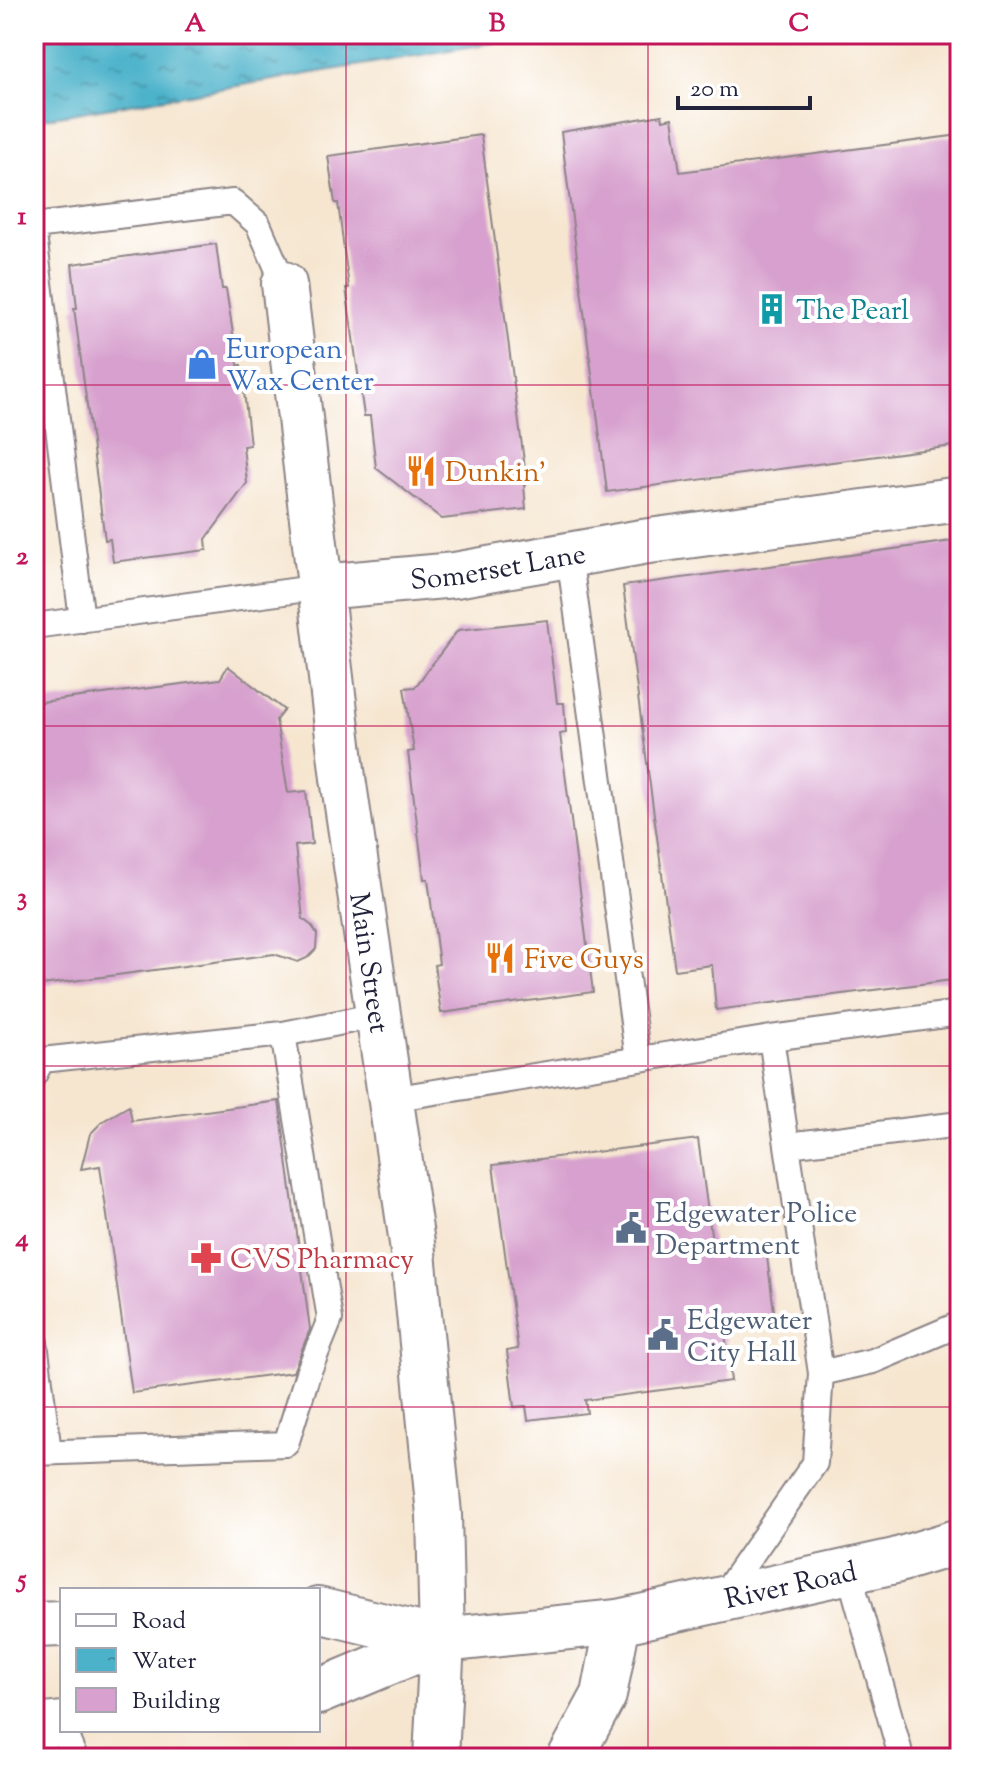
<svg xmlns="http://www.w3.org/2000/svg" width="994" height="1792" viewBox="0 0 994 1792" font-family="'Sorts Mill Goudy',serif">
<defs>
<pattern id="water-ripples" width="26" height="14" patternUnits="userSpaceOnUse" patternTransform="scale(2)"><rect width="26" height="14" fill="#4bb2ca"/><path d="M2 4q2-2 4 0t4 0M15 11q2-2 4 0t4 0" fill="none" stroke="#3e90a5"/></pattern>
</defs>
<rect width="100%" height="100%" fill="#fff"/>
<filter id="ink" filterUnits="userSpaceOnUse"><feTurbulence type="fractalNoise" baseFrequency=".0125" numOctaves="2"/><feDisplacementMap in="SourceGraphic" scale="16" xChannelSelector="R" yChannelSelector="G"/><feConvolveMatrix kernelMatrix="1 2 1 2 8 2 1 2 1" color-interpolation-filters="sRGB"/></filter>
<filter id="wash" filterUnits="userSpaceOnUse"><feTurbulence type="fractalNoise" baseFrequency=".006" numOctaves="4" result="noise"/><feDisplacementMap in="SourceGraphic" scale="32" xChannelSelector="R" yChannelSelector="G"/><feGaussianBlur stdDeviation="1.8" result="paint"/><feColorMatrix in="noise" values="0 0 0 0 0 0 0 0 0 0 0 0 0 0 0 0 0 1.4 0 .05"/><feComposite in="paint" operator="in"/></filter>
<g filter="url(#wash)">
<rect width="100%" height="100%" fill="#f6e6d0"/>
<path fill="url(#water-ripples)" stroke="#366a82" stroke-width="2" d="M 34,34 L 546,34 L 34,120 Z"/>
<g id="blocks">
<path fill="#d7a0ce" d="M 662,115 L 663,120 L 672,118 L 680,172 L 960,135 L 960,445 L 607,492 L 561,132 Z
M 481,135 L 527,484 L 524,485 L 526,509 L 442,519 L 376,468 L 370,416 L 364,416 L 346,288 L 349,288 L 338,203 L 335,203 L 328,156 Z
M 216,244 L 222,289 L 226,289 L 238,365 L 241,365 L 250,445 L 243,446 L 247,483 L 206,539 L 207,550 L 113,562 L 110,539 L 105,540 L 74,308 L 77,308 L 72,264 Z
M 960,540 L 960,979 L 716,1010 L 712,965 L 675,970 L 623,586 Z
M 547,620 L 557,703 L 564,703 L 566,733 L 560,734 L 593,992 L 441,1013 L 434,965 L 439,964 L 428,879 L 424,879 L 408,752 L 414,751 L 404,688 L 415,687 L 458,630 Z
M 228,666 L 284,710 L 276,720 L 288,793 L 306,791 L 312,844 L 295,846 L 303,919 L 312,926 L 317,934 L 316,949 L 307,958 L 298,962 L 274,954 L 34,986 L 34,703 L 220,679 Z
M 279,1101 L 310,1329 L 293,1372 L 132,1393 L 100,1166 L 81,1169 L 90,1134 L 103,1121 L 129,1106 L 132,1121 Z
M 698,1139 L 714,1256 L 766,1249 L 775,1319 L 724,1326 L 731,1381 L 585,1400 L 587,1413 L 528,1420 L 526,1406 L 514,1407 L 507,1351 L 518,1349 L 493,1165 Z"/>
</g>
</g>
<g filter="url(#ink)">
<use href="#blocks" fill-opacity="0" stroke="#8c8486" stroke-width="2"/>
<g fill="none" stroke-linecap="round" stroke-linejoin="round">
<defs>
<path id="service" d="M 34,226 L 233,202 L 258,224 L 284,284
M 34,235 L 82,620
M 569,555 L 638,1059
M 34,626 L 321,587
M 771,1038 L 821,1373 L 873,1361 L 960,1324
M 34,1075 L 42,1060 L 283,1034 L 378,1015
M 391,1099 L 771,1038 L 960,1013
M 788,1145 L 960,1124
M 34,1335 L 49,1452
M 34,1453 L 286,1444 L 308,1373 L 330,1319 L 283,1034
M 849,1572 L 899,1749
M 722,1597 L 815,1463 L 821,1373
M 63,1730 L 75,1758"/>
<g id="minor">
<path id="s1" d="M 284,284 L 343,778 L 412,1243 L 439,1514 L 442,1640 L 436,1758"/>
<path id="s2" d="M 321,587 L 455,575 L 642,542 L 960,499"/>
<path d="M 570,1758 L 604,1695 L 618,1622"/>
</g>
<g id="primary">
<path d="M 318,1610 L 442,1640"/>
<path d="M 34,1625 L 62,1624"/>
<path id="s3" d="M 318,1692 L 442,1640 L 618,1622 L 895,1561 L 960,1541"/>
<path d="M 34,1727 L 62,1724"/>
</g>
</defs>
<use href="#service" stroke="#8c8486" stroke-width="28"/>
<use href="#minor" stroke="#8c8486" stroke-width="48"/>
<use href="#primary" stroke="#8c8486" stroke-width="48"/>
<use href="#service" stroke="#fff" stroke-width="24"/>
<use href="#minor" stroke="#fff" stroke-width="44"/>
<use href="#primary" stroke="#fff" stroke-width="44"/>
</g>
</g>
<path fill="none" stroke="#c2185b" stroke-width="2" stroke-opacity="0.55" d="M 346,34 L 346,1758M 648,34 L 648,1758M 34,385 L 960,385M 34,726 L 960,726M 34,1066 L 960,1066M 34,1407 L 960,1407"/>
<defs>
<symbol id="building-bare" viewBox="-9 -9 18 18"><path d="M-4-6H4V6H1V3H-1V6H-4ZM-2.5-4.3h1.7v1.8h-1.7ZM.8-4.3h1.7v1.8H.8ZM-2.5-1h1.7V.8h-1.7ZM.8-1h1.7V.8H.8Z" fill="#0f9aa8" stroke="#fff" stroke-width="2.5" paint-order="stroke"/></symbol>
<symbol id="shop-bare" viewBox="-9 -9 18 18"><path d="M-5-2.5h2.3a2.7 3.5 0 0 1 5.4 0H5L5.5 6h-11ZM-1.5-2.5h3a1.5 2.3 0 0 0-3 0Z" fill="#3f7fe0" stroke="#fff" stroke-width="2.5" paint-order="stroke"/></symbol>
<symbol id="restaurant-bare" viewBox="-9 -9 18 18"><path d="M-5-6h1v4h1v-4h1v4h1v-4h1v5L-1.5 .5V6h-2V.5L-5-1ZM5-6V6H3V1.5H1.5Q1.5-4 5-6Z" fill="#e8710a" stroke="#fff" stroke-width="2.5" paint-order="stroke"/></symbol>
<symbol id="civic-bare" viewBox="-9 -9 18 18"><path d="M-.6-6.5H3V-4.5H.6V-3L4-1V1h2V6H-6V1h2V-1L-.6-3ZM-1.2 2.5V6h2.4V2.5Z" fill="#5c6f8a" stroke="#fff" stroke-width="2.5" paint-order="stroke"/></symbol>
<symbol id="pharmacy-bare" viewBox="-9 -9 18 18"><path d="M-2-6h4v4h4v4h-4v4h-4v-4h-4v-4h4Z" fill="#e0444e" stroke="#fff" stroke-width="2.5" paint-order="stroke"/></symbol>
</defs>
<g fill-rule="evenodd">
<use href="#building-bare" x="750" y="287" width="44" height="44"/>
<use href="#shop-bare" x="180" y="342" width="44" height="44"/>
<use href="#restaurant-bare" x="399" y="449" width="44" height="44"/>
<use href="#restaurant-bare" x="478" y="936" width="44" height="44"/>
<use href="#civic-bare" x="609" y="1206" width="44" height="44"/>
<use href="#pharmacy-bare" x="184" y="1236" width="44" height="44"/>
<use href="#civic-bare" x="641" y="1313" width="44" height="44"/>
</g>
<g text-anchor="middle" stroke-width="8" stroke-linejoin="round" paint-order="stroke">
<g font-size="28" fill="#0d838f" stroke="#fff" text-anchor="start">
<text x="796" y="319">The Pearl</text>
</g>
<g font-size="28" fill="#366cbe" stroke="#fff" text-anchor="start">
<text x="226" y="358">European<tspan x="226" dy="32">Wax Center</tspan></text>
</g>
<g font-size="28" fill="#c56008" stroke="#fff" text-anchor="start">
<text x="445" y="481">Dunkin'</text>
<text x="524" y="968">Five Guys</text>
</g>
<g font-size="28" fill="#22223b" stroke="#fff">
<text dy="10" stroke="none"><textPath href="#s2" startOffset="178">Somerset Lane</textPath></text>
<text dy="10" stroke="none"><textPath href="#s1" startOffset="684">Main Street</textPath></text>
<text dy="10" stroke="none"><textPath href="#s3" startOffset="488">River Road</textPath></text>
</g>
<g font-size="28" fill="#4e5e75" stroke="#fff" text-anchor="start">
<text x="655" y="1222">Edgewater Police<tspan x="655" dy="32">Department</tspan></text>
<text x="687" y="1329">Edgewater<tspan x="687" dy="32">City Hall</tspan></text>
</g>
<g font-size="28" fill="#be3a42" stroke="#fff" text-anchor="start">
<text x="230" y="1268">CVS Pharmacy</text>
</g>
</g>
<rect width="994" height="1792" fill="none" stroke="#fff" stroke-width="88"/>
<rect x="60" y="1588" width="260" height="144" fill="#ffffff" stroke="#a7a7b1" stroke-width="2"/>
<rect x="76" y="1614" width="40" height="12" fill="#ffffff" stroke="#a7a7b1" stroke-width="2"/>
<text x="132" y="1628" font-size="24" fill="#22223b">Road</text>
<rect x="76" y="1648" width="40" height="24" fill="url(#water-ripples)" stroke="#a7a7b1" stroke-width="2"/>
<text x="132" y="1668" font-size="24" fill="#22223b">Water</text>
<rect x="76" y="1688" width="40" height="24" fill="#d7a0ce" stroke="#a7a7b1" stroke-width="2"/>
<text x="132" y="1708" font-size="24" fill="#22223b">Building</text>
<path d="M678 96v12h132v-12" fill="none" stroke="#22223b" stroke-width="4"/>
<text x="690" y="96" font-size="24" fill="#22223b" stroke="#ffffff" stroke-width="6" paint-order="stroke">20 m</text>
<rect x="44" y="44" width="906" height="1704" fill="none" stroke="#c2185b" stroke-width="3"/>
<g font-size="26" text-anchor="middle" font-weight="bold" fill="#c2185b">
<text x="195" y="31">A</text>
<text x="497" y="31">B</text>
<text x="799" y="31">C</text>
<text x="22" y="224">1</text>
<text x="22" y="564">2</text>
<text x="22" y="905">3</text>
<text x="22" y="1246">4</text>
<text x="22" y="1587">5</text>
</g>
</svg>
